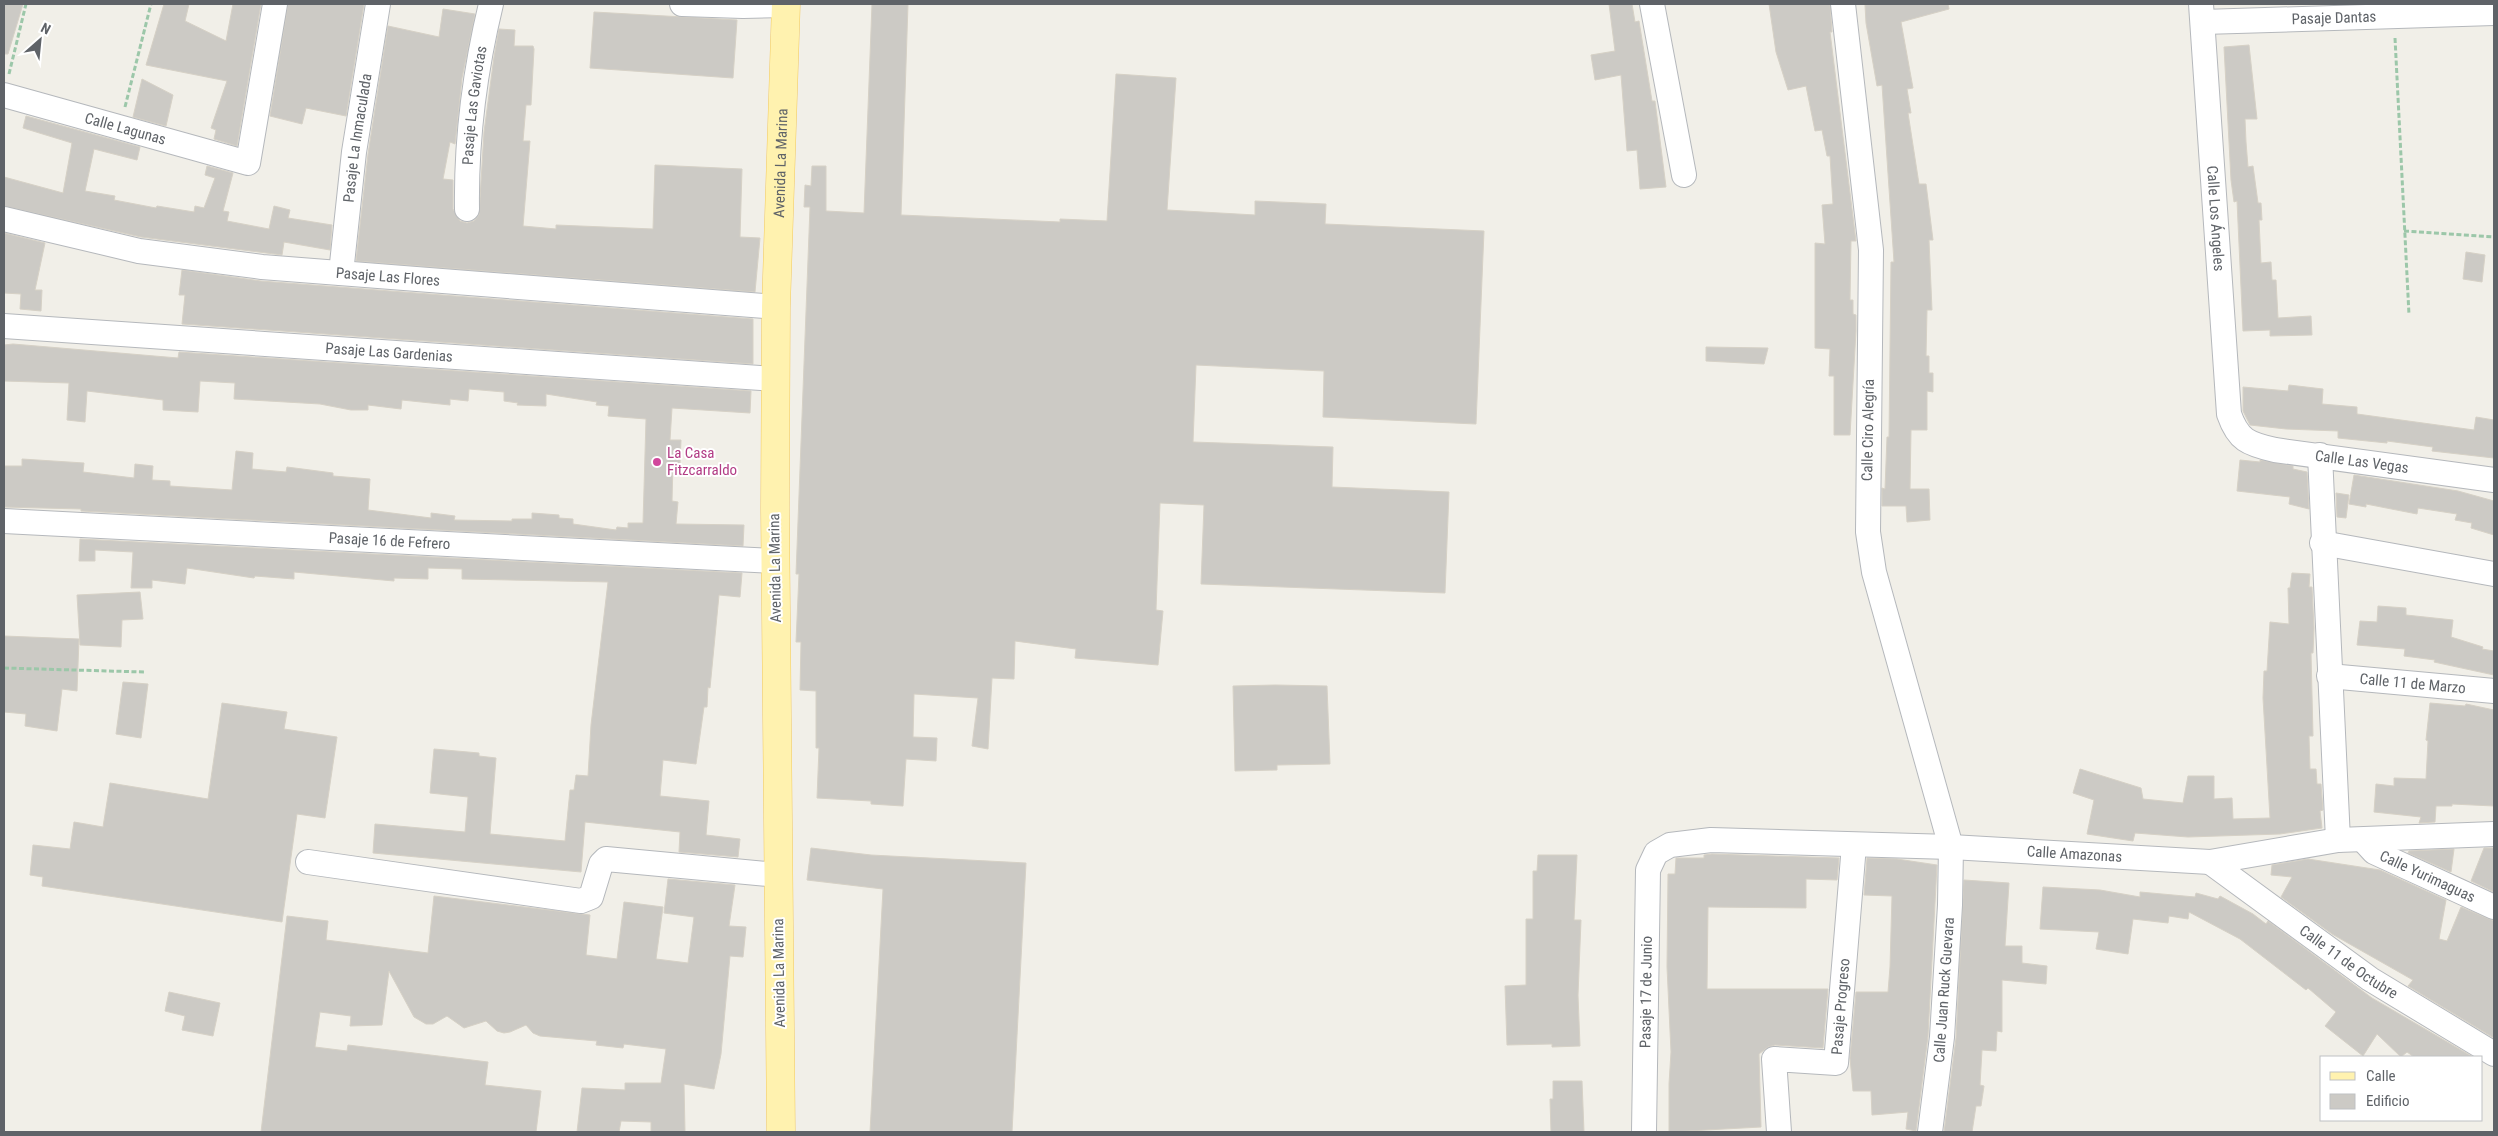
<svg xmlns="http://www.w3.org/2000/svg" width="2498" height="1136" viewBox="0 0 2498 1136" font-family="'Roboto Condensed',sans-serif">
<rect width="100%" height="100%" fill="#f1efe8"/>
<path fill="#cccac5" stroke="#d6d1c6" d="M 4,4 L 23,4 L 8,54 L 4,54 Z
M 164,4 L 189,4 L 185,21 L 226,41 L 233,4 L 261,4 L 237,146 L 214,139 L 216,130 L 211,128 L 227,81 L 146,65 Z
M 288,4 L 364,4 L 346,116 L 306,108 L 302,124 L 270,116 Z
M 872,4 L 908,4 L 901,215 L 1060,222 L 1060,219 L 1107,221 L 1116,74 L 1176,78 L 1167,210 L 1255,215 L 1255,201 L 1326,204 L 1325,224 L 1484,231 L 1476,424 L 1323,417 L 1324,371 L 1196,365 L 1193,442 L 1333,447 L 1332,487 L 1449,492 L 1445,593 L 1201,584 L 1204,505 L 1160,503 L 1156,610 L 1163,611 L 1158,665 L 1075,658 L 1076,649 L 1015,641 L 1014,679 L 992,678 L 988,749 L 972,746 L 978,698 L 914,694 L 913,737 L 937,738 L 936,761 L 906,759 L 903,806 L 871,804 L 871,801 L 817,798 L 819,748 L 816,748 L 816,691 L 800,690 L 801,642 L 796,642 L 799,574 L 796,574 L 810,207 L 804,207 L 805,185 L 811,186 L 812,166 L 826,166 L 826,211 L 864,213 Z
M 1609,4 L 1632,4 L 1635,22 L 1639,21 L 1652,101 L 1655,101 L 1666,187 L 1640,189 L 1637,150 L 1627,151 L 1621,75 L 1595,80 L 1591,55 L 1615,51 Z
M 1769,4 L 1830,4 L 1832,32 L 1830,32 L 1856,241 L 1851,241 L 1850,300 L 1853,300 L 1853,314 L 1856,315 L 1856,331 L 1850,435 L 1834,435 L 1834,376 L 1829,376 L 1830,349 L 1815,348 L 1815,243 L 1825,244 L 1822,205 L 1833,204 L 1830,156 L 1827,156 L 1822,130 L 1815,131 L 1806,86 L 1788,90 L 1776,52 Z
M 1878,4 L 1948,4 L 1949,9 L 1901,22 L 1913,88 L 1907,89 L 1911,113 L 1908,113 L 1919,184 L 1926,184 L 1933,240 L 1929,240 L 1932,310 L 1927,310 L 1926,356 L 1929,356 L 1929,373 L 1933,373 L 1933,392 L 1927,391 L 1927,430 L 1911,430 L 1910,489 L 1929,489 L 1930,520 L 1907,522 L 1906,506 L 1882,506 L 1882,488 L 1885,489 L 1887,437 L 1889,437 L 1891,262 L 1894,262 L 1882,85 L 1877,86 L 1866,23 L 1865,5 Z
M 443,9 L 475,14 L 462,78 L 455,144 L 450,142 L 443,179 L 453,180 L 453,209 L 460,221 L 467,223 L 474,221 L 479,215 L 484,132 L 494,57 L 499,29 L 515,30 L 514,46 L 533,46 L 534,49 L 531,105 L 526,105 L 523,141 L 530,141 L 523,226 L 556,229 L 556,225 L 653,229 L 655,165 L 742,169 L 740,237 L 760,238 L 755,292 L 356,261 L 368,154 L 388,26 L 439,37 Z
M 594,12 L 737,20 L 733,78 L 590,68 Z
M 2249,45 L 2257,119 L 2245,119 L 2246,142 L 2248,167 L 2253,166 L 2258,203 L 2261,203 L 2262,220 L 2259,220 L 2261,263 L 2271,262 L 2272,280 L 2276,280 L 2278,318 L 2311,316 L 2312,335 L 2270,336 L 2270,330 L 2243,331 L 2237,201 L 2234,202 L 2231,180 L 2224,47 Z
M 142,79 L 173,95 L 166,126 L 133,117 Z
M 26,116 L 140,147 L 137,160 L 94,149 L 85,191 L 115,196 L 114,200 L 156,208 L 157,206 L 194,212 L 195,206 L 204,208 L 215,178 L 205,175 L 207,166 L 233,173 L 223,211 L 229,212 L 227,221 L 269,229 L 274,206 L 290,210 L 288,218 L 332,225 L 330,250 L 284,242 L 282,255 L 141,237 L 4,206 L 4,177 L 63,193 L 72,143 L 23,128 Z
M 4,233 L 45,243 L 35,290 L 42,290 L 41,311 L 20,309 L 21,294 L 4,293 Z
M 2466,252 L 2485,255 L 2482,282 L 2463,279 Z
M 182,270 L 261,281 L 753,319 L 753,364 L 182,324 L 185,295 L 179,295 Z
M 13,344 L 178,358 L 179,352 L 751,391 L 750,413 L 672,408 L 670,440 L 681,440 L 680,463 L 673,463 L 672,501 L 678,502 L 676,524 L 744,525 L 743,546 L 81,511 L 81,509 L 4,507 L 4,466 L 22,466 L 22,459 L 84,463 L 83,472 L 134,478 L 135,464 L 153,466 L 152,480 L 170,481 L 170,486 L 232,490 L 236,451 L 253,453 L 252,469 L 286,472 L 287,467 L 333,473 L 333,476 L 370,479 L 368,510 L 431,518 L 431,513 L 455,516 L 454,520 L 512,521 L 512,519 L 532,519 L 532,513 L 559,515 L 559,518 L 573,519 L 573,524 L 616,530 L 617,527 L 628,528 L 628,523 L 643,523 L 646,419 L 608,416 L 609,406 L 596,405 L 597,402 L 546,394 L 546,406 L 517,405 L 518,403 L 504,401 L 504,392 L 469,389 L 468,401 L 450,399 L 450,405 L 402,400 L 401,409 L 368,405 L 368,410 L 351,410 L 320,404 L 234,399 L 235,383 L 200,381 L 198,412 L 163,410 L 163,400 L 87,391 L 85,422 L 67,420 L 69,383 L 4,381 L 4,345 Z
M 1706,347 L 1768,348 L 1764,364 L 1706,361 Z
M 2289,385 L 2323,389 L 2322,404 L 2357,407 L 2357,414 L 2474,430 L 2476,417 L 2494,420 L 2494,458 L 2432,451 L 2433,447 L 2387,441 L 2387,443 L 2338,438 L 2338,431 L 2286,429 L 2250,425 L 2243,411 L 2243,387 L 2288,391 Z
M 2240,460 L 2260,462 L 2260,460 L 2293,466 L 2293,469 L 2307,472 L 2309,509 L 2289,504 L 2290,497 L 2237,491 Z
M 2354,475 L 2458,491 L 2494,501 L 2494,535 L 2471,528 L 2472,523 L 2455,520 L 2457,514 L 2418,508 L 2417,514 L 2366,504 L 2366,507 L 2349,504 Z
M 2336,493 L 2349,495 L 2346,518 L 2337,517 Z
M 80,539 L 742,573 L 740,597 L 719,595 L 710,688 L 708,687 L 707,707 L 704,707 L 696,764 L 663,760 L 660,796 L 709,801 L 706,835 L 740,839 L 738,857 L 679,852 L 680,832 L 585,822 L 581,872 L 373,853 L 375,824 L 465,832 L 468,797 L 430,793 L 434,749 L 479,753 L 479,756 L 496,758 L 490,834 L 565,841 L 570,790 L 574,790 L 576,775 L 588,776 L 591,725 L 608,582 L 462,579 L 462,569 L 428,568 L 428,579 L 394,578 L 394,581 L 294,572 L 294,579 L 255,576 L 254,578 L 187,568 L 185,584 L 152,580 L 152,588 L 131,588 L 133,552 L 95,550 L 95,561 L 79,561 Z
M 2292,573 L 2310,574 L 2309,587 L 2312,587 L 2314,628 L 2313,653 L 2311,653 L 2313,736 L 2309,736 L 2310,769 L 2316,769 L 2317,784 L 2321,784 L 2323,810 L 2320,811 L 2322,828 L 2280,834 L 2188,837 L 2135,833 L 2133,841 L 2087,834 L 2094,800 L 2073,793 L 2080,769 L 2141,788 L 2143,799 L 2183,803 L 2188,776 L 2214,776 L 2214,799 L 2232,798 L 2233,819 L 2270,818 L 2263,698 L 2264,671 L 2267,671 L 2270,622 L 2289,624 L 2288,588 L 2290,588 Z
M 140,592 L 143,619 L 122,620 L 121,647 L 80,645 L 77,595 Z
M 2378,606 L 2406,608 L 2406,615 L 2453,620 L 2451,637 L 2483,647 L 2482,649 L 2494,651 L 2494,675 L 2434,662 L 2435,660 L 2404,656 L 2405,649 L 2357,645 L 2360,621 L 2377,622 Z
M 4,636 L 79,639 L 77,691 L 62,689 L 57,731 L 25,726 L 26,714 L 4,712 Z
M 123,682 L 148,684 L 141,738 L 116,734 Z
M 1275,685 L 1327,686 L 1330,764 L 1277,765 L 1277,770 L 1235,771 L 1233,686 Z
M 222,703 L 287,712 L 284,729 L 337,737 L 325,818 L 297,814 L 282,922 L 42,886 L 43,877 L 30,875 L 33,845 L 70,849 L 74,822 L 103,827 L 110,783 L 208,799 Z
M 2430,703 L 2465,706 L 2466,704 L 2494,710 L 2494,806 L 2452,804 L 2452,806 L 2436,806 L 2435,822 L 2419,823 L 2421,817 L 2374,812 L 2376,784 L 2394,786 L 2394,778 L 2426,779 L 2428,741 L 2426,740 Z
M 811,848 L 871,855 L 1026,863 L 1012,1132 L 870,1132 L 883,889 L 807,880 Z
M 2484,848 L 2494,848 L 2494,892 L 2471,881 Z
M 2454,849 L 2451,872 L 2408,853 L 2409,851 Z
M 1712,854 L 1839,858 L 1837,880 L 1806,879 L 1806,908 L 1708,907 L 1707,989 L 1828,989 L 1823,1048 L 1775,1045 L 1768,1047 L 1759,1054 L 1761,1127 L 1669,1132 L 1669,1084 L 1671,1052 L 1667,967 L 1668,874 L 1675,874 L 1676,858 L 1704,858 L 1704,855 Z
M 1538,855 L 1577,855 L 1574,920 L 1581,920 L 1578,995 L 1580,1046 L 1552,1047 L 1552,1044 L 1507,1045 L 1505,986 L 1526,985 L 1526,919 L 1533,919 L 1533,871 L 1537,871 Z
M 1867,858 L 1897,859 L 1937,865 L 1928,1036 L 1916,1131 L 1906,1129 L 1908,1112 L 1872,1115 L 1871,1091 L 1853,1091 L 1850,1058 L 1856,992 L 1888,992 L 1890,967 L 1892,896 L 1864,895 Z
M 2308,859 L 2380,870 L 2446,900 L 2439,939 L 2447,941 L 2461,907 L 2494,921 L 2494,1038 L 2408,986 L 2413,980 L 2332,934 L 2281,897 L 2292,877 L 2271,875 L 2272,865 Z
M 668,879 L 735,885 L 729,926 L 746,927 L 743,957 L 730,956 L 721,1054 L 714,1089 L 684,1084 L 685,1132 L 651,1132 L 651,1122 L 621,1121 L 619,1132 L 577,1132 L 582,1088 L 625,1090 L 625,1083 L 661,1083 L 666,1049 L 624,1044 L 623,1048 L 596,1045 L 597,1041 L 540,1036 L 533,1033 L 526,1025 L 510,1032 L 504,1033 L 497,1031 L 486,1021 L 464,1028 L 447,1016 L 433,1024 L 426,1024 L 414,1017 L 389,971 L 382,1025 L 350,1026 L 351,1016 L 320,1012 L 315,1047 L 347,1051 L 348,1045 L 488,1062 L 485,1085 L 541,1091 L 536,1132 L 261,1132 L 287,916 L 328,921 L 326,940 L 428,953 L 434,896 L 590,915 L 586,955 L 617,959 L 624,902 L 663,907 L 656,959 L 688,963 L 694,917 L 664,913 Z
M 1964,880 L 2009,883 L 2005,946 L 2022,946 L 2022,963 L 2047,966 L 2046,984 L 2002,980 L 2002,1032 L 1997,1031 L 1996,1051 L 1982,1050 L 1980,1085 L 1984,1086 L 1981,1106 L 1976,1106 L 1972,1132 L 1944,1132 L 1956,1038 Z
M 2043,887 L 2100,890 L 2140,897 L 2140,892 L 2195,897 L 2196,893 L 2218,899 L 2220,896 L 2253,914 L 2266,924 L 2268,921 L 2372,998 L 2473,1057 L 2414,1057 L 2407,1052 L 2401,1057 L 2377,1034 L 2363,1056 L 2325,1026 L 2336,1012 L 2308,988 L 2306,990 L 2240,939 L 2189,912 L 2188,919 L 2169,916 L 2168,923 L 2133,919 L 2128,954 L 2096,949 L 2099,932 L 2040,929 Z
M 169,992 L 220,1003 L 213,1036 L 182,1030 L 185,1016 L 165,1011 Z
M 1553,1081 L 1582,1081 L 1584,1132 L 1551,1132 L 1550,1099 L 1553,1099 Z"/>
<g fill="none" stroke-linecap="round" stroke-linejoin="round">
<defs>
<g id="minor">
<path d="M 682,4 L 743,6 L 786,5"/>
<path d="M 1652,4 L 1684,175"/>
<path d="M 1843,4 L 1871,250 L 1868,532 L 1874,572 L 1951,847 L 1950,905 L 1942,1037 L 1930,1132"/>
<path id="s1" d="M 2201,4 L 2229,414 C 2238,440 2248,444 2275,450 L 2494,480"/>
<path id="s2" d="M 2203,22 L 2494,13"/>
<path id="s3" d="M 4,95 L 248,163 L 275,4"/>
<path id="s4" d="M 467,209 C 466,140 475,70 491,4"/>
<path id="s5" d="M 4,219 L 139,251 L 262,267 L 776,307"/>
<path id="s6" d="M 341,273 L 354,152 L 378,4"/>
<path id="s7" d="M 4,326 L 775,379"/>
<path d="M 2320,455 L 2338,840"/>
<path id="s8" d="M 4,521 L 775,561"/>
<path d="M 2322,543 L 2494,574"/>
<path id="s9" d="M 2329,676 L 2494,691"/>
<path id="s10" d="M 2363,840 L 2374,852 L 2494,907"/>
<path d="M 308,862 L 581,901 L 591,897 L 601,864 L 606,859 L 778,875"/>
<path id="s11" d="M 2210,862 L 2370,979 L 2494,1054"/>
<path id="s12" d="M 1644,1132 L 1648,870 L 1656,853 L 1670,845 L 1711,840 L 1951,847 L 2210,862 L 2338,840 L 2494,834"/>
<path id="s13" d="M 1779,1132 L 1774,1059 L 1836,1063 L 1854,845"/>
</g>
<g id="major">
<path id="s14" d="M 781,1132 L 775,508 L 776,307 L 786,4"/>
</g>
</defs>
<use href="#minor" stroke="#b5b8bc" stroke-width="26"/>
<use href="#major" stroke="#f2c960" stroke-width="29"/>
<path stroke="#9cc7a9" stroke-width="3" stroke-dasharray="5 2.5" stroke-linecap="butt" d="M 2395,38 L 2409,315
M 9,74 L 26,4
M 125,107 L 151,4
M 2404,231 L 2494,237
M 4,668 L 144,672"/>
<use href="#minor" stroke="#fff" stroke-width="24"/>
<use href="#major" stroke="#fff2af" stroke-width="28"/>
</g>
<circle fill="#d1479c" stroke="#fff" stroke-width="2" cx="657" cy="462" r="5"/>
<g text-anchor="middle" stroke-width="4" stroke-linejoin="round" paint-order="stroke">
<g font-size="15" fill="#5f6368" stroke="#fff">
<text dy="5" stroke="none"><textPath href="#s2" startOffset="131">Pasaje Dantas</textPath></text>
<text dy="5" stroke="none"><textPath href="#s4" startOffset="104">Pasaje Las Gaviotas</textPath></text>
<text dy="5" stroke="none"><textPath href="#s3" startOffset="126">Calle Lagunas</textPath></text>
<text dy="5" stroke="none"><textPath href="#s6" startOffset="136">Pasaje La Inmaculada</textPath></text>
<text dy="5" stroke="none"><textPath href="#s14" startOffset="969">Avenida La Marina</textPath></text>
<text dy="5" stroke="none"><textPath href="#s1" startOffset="215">Calle Los Ángeles</textPath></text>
<text dy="5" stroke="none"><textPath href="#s5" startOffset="389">Pasaje Las Flores</textPath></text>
<text dy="5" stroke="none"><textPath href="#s7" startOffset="386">Pasaje Las Gardenias</textPath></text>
<text transform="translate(1868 430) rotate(-89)" y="5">Calle Ciro Alegría</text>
<text dy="5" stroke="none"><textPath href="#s1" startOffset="561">Calle Las Vegas</textPath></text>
<text dy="5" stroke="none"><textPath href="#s8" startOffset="386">Pasaje 16 de Fefrero</textPath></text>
<text transform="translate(775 568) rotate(-91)" y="5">Avenida La Marina</text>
<text dy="5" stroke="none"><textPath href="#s9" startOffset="84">Calle 11 de Marzo</textPath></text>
<text dy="5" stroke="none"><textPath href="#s12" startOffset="702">Calle Amazonas</textPath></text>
<text dy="5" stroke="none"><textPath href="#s10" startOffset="75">Calle Yurimaguas</textPath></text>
<text dy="5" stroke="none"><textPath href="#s11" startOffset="171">Calle 11 de Octubre</textPath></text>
<text transform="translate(779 973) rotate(-91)" y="5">Avenida La Marina</text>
<text transform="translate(1944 990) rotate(-86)" y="5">Calle Juan Ruck Guevara</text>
<text dy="5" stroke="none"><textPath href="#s12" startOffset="140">Pasaje 17 de Junio</textPath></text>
<text dy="5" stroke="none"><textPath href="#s13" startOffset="192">Pasaje Progreso</textPath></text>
</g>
<g font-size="15" fill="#b23c85" stroke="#fff" text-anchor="start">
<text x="667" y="458">La Casa<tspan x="667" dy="17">Fitzcarraldo</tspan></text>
</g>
</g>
<rect width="2498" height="1136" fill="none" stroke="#5f6368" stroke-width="10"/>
<rect x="2320" y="1056" width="162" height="65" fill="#ffffff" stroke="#bfc1c3"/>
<rect x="2330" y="1072" width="25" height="8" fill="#fff2af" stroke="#bfc1c3"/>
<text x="2366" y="1081" font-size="15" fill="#5f6368">Calle</text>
<rect x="2330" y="1094" width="25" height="15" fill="#cccac5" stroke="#bfc1c3"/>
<text x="2366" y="1106" font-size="15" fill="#5f6368">Edificio</text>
<g transform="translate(40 40) rotate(27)" stroke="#ffffff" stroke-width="4" paint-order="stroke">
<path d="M0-4L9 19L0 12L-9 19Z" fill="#5f6368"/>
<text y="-8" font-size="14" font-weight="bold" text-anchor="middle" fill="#5f6368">N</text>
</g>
</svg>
